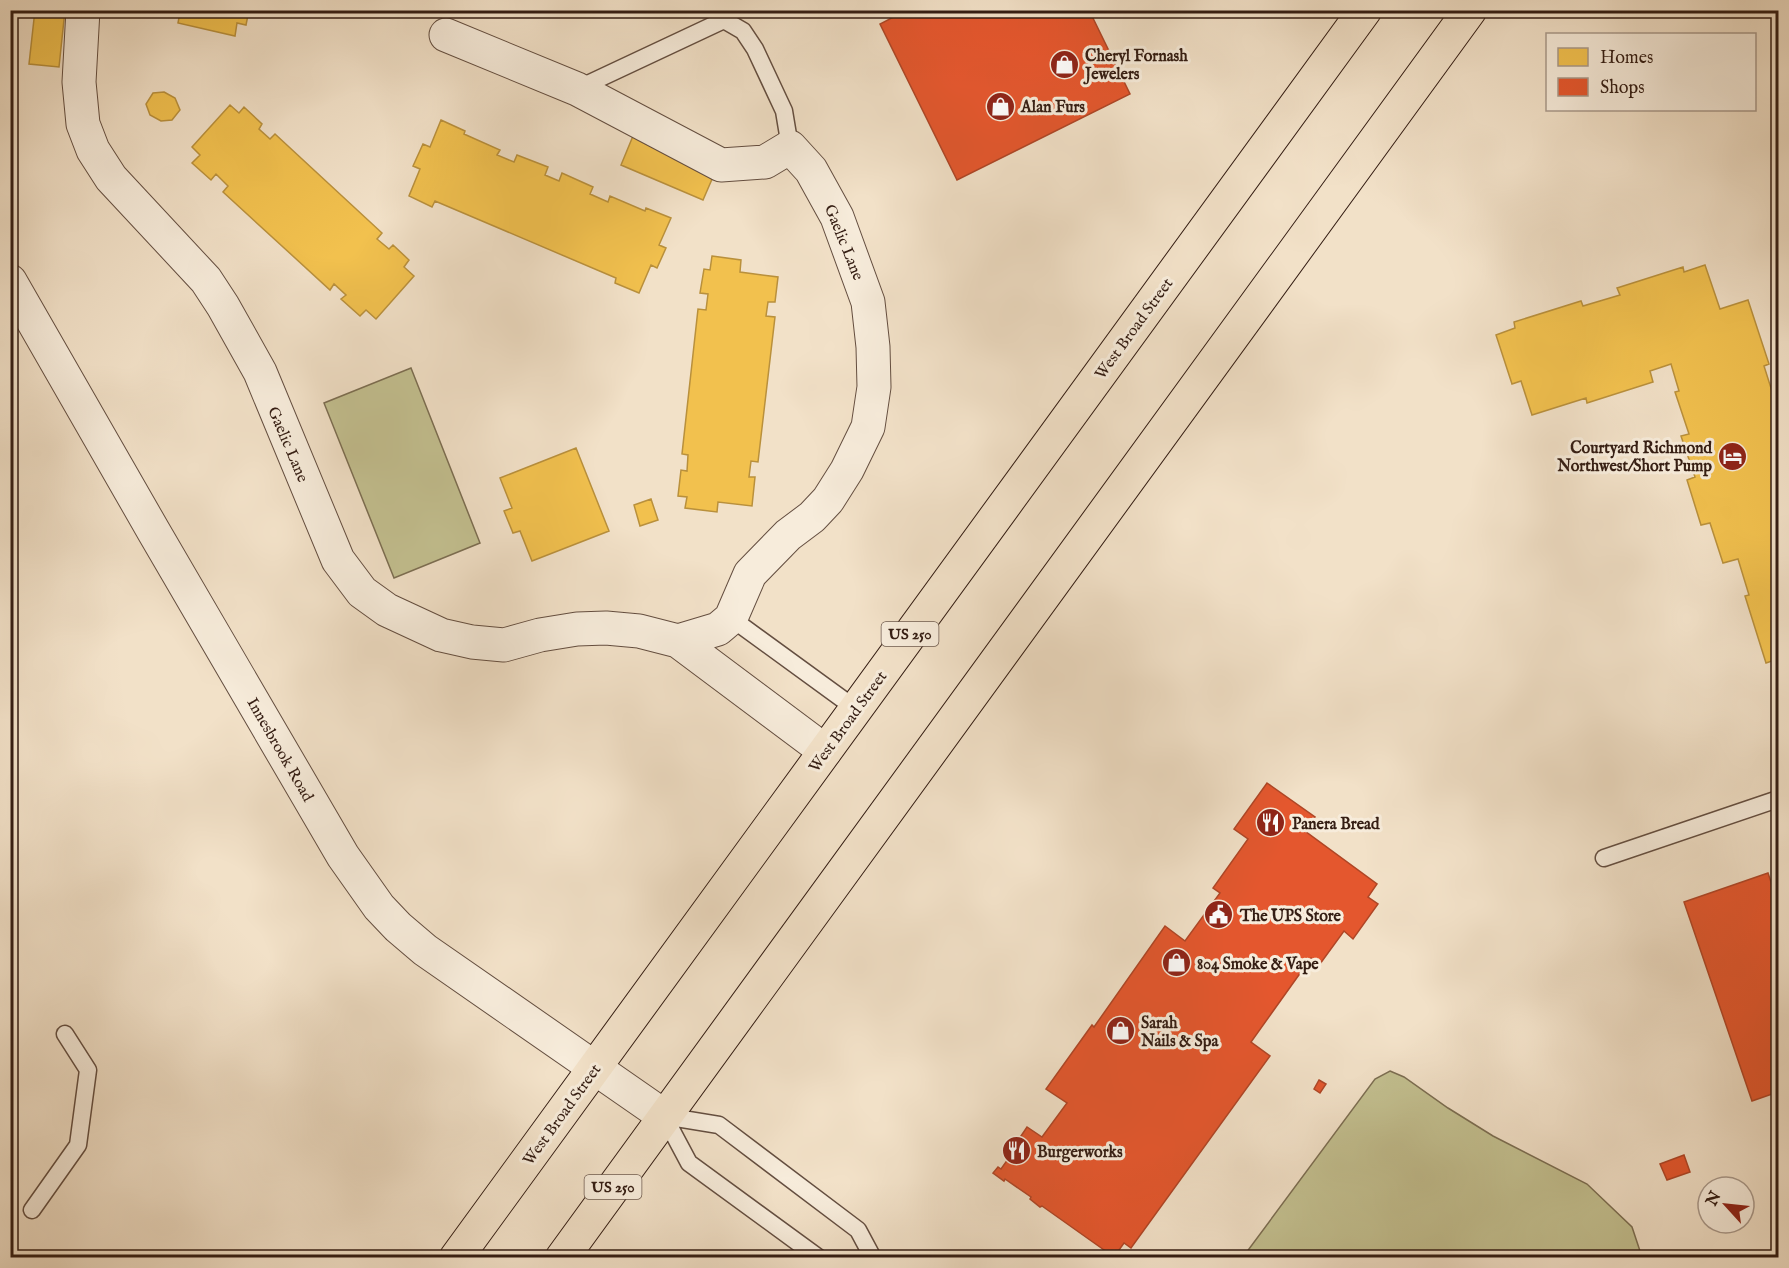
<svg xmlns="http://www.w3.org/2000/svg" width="1789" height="1268" viewBox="0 0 1789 1268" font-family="'IM FELL English',serif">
<rect width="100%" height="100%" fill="#f2e1c8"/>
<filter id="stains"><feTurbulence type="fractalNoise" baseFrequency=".00333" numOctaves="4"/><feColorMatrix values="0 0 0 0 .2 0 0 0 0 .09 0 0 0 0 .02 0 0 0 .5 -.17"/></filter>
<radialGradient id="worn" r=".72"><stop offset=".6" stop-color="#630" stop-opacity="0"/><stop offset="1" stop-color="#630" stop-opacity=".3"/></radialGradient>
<path fill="#c3c090" stroke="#7c6e52" stroke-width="1.5" d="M 411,368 L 480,543 L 394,578 L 324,403 Z
M 1390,1071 L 1404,1077 L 1448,1108 L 1493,1136 L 1587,1184 L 1632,1227 L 1642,1257 L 1243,1257 L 1375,1079 Z"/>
<path fill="#f2c14e" stroke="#b9903c" stroke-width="1.5" d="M 35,10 L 65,10 L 59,67 L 29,64 Z
M 249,10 L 246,25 L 237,23 L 235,36 L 178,23 L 180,12 L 173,11 Z
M 164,92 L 175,98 L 180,110 L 172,120 L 161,121 L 150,115 L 146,104 L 153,93 Z
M 230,105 L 239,113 L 244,107 L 262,124 L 259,129 L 270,139 L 275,134 L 382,233 L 377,239 L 389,249 L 393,245 L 409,260 L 404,267 L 414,276 L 376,319 L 366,310 L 360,316 L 341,299 L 346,295 L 334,284 L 330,290 L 223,192 L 228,186 L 216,174 L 211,180 L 192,163 L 200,155 L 192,147 Z
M 441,120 L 465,131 L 464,134 L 500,150 L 497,155 L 514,162 L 517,155 L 548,167 L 545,175 L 559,181 L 562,173 L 593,187 L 590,194 L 608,202 L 610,196 L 645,211 L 646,208 L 671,218 L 659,245 L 666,248 L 657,268 L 651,265 L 639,293 L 615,283 L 616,278 L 435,201 L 432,207 L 409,196 L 420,169 L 413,166 L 423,144 L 430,147 Z
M 633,136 L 716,170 L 703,200 L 621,165 Z
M 712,256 L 741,260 L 740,272 L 778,277 L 775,302 L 768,302 L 766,316 L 775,317 L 758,462 L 751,461 L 749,477 L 755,477 L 752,506 L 718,502 L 717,512 L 685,508 L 687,497 L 678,496 L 681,470 L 687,471 L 688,455 L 682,454 L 698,309 L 706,310 L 708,294 L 700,293 L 704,269 L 710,270 Z
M 1705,265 L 1720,309 L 1748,300 L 1769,364 L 1764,366 L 1776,404 L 1778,403 L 1778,659 L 1766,663 L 1745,596 L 1749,595 L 1738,559 L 1723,563 L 1710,523 L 1701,525 L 1687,480 L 1695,477 L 1681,436 L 1689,434 L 1675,392 L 1679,391 L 1671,364 L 1650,371 L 1653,382 L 1587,403 L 1586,398 L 1532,415 L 1521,381 L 1512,384 L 1496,335 L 1515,328 L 1514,322 L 1581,301 L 1583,306 L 1620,295 L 1617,288 L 1683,267 L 1684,272 Z
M 576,448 L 609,531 L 532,561 L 520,531 L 513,533 L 504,511 L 512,508 L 500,478 Z
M 651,499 L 658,520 L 640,526 L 634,505 Z"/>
<path fill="#e4572e" stroke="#af4626" stroke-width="1.5" d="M 907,10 L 1089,10 L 1130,94 L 957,180 L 880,24 Z
M 1267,783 L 1315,817 L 1305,831 L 1377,884 L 1368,897 L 1378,904 L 1353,939 L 1344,931 L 1320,964 L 1311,958 L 1251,1042 L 1270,1056 L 1131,1248 L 1124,1243 L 1114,1257 L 1042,1206 L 1040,1207 L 1030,1199 L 1031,1197 L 1005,1179 L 1004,1181 L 993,1173 L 998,1167 L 1001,1169 L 1023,1138 L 1021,1136 L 1027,1127 L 1042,1137 L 1067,1103 L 1046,1089 L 1092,1025 L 1094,1027 L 1165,926 L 1185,941 L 1220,893 L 1213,888 L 1248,839 L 1234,829 Z
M 1768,873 L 1778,903 L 1778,1092 L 1752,1101 L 1684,902 Z
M 1319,1080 L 1326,1084 L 1320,1093 L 1314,1089 Z
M 1684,1155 L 1690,1172 L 1667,1180 L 1660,1164 Z"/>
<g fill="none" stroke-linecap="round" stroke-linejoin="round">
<defs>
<path id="service" d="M 577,89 L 724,20 L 743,31 L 755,49 L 784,111 L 790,147
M 731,618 L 856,709
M 1604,858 L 1778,799
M 664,1116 L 719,1125 L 858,1230 L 873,1258
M 664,1116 L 689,1163 L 819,1258
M 32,1210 L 78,1145 L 88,1070 L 65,1034"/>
<path id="minor" d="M 83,10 L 79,82 L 83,124 L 93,150 L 111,178 L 206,280 L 223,306 L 260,372 L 338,560 L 362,592 L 387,610 L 441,635 L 472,642 L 504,645 L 540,635 L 577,629 L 606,628 L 639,631 L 678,641 L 718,629 L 731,618 L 750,574 L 788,535 L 812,517 L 828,500 L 847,470 L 868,427 L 874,387 L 873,347 L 868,302 L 837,217 L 811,170 L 790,147 L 765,162 L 721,165 L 577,89 L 446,35
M 10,281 L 154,532 L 343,856 L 379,907 L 398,927 L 425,950 L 664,1116
M 678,641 L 825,751"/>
<path id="primary" d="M 456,1258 L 1365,10
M 562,1258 L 1470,10"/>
</defs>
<use href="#service" stroke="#644e40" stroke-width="19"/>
<use href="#minor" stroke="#644e40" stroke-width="35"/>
<use href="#primary" stroke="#341d13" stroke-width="35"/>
<use href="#service" stroke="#f7ecdb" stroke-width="16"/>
<use href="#minor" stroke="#f7ecdb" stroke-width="33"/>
<use href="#primary" stroke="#f2e1c8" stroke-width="33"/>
</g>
<defs>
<symbol id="shop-disc" viewBox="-11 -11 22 22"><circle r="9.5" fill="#8f2418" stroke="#f7ecdb"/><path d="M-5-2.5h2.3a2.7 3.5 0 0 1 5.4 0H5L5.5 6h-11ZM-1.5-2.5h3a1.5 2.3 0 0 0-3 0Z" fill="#fff"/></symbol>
<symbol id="hotel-disc" viewBox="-11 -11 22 22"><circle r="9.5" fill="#8f2418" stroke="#f7ecdb"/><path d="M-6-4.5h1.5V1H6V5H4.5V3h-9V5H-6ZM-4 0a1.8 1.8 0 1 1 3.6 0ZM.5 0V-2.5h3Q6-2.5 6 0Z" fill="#fff"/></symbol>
<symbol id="restaurant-disc" viewBox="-11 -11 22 22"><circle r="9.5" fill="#8f2418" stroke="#f7ecdb"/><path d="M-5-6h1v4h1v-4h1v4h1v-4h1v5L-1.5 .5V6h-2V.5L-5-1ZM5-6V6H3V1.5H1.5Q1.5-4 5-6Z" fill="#fff"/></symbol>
<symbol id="civic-disc" viewBox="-11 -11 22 22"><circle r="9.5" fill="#8f2418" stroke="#f7ecdb"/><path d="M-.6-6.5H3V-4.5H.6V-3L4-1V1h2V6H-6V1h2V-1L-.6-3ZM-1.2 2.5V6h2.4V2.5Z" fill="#fff"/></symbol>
</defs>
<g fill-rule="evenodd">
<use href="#shop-disc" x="1048" y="48" width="33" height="33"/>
<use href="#shop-disc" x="984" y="90" width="33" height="33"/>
<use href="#hotel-disc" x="1716" y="440" width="33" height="33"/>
<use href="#restaurant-disc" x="1254" y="806" width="33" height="33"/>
<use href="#civic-disc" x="1202" y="898" width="33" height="33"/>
<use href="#shop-disc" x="1160" y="946" width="33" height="33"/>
<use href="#shop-disc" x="1104" y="1014" width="33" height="33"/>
<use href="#restaurant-disc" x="1000" y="1134" width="33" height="33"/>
</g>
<g text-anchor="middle" stroke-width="6" stroke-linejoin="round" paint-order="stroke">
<g fill="#f7ecdb" stroke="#6e5b4f" stroke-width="1.5">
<rect x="881.5" y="622" width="57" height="24" rx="4.5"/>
<rect x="584.5" y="1175" width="57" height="24" rx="4.5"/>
</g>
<g font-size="15" font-weight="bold" fill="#341d13">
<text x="910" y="639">US 250</text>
<text x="613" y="1192">US 250</text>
</g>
<g font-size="16" font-weight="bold" fill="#341d13" stroke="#f7ecdb" text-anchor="start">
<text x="1085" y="61">Cheryl Fornash<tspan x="1085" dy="18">Jewelers</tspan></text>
<text x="1021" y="112">Alan Furs</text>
<text x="1712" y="453" text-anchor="end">Courtyard Richmond<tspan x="1712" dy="18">Northwest/Short Pump</tspan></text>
<text x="1292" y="829">Panera Bread</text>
<text x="1240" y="921">The UPS Store</text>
<text x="1197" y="969">804 Smoke &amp; Vape</text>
<text x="1141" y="1028">Sarah<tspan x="1141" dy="18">Nails &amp; Spa</tspan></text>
<text x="1037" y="1157">Burgerworks</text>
</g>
<g font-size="16" fill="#341d13" stroke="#f7ecdb">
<text transform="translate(845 242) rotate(68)" y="6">Gaelic Lane</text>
<text transform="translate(1133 328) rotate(-54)" y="6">West Broad Street</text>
<text transform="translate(289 444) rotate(67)" y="6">Gaelic Lane</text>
<text transform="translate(847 721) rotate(-54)" y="6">West Broad Street</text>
<text transform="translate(281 749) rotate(60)" y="6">Innesbrook Road</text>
<text transform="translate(561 1114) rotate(-54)" y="6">West Broad Street</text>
</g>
</g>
<rect width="1789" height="1268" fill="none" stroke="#f2e1c8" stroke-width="36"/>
<rect x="12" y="12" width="1765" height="1244" fill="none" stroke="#341d13" stroke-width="3"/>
<rect x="18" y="18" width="1753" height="1232" fill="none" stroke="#341d13" stroke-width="1.5"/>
<rect x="1546" y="33" width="210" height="78" fill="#f7ecdb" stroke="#a9998b" stroke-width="1.5"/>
<rect x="1558" y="48" width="30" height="18" fill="#f2c14e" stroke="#a9998b" stroke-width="1.5"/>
<text x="1600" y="63" font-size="18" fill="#341d13">Homes</text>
<rect x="1558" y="78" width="30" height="18" fill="#e4572e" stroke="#a9998b" stroke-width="1.5"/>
<text x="1600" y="93" font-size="18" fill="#341d13">Shops</text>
<g transform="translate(1726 1205) rotate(297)"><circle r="28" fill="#f7ecdb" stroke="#a9998b" stroke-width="1.5"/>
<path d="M0-4.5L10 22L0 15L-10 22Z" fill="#8f2418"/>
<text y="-9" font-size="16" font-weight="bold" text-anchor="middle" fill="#341d13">N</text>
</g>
<rect width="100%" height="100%" filter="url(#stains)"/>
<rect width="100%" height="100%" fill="url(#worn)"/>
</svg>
